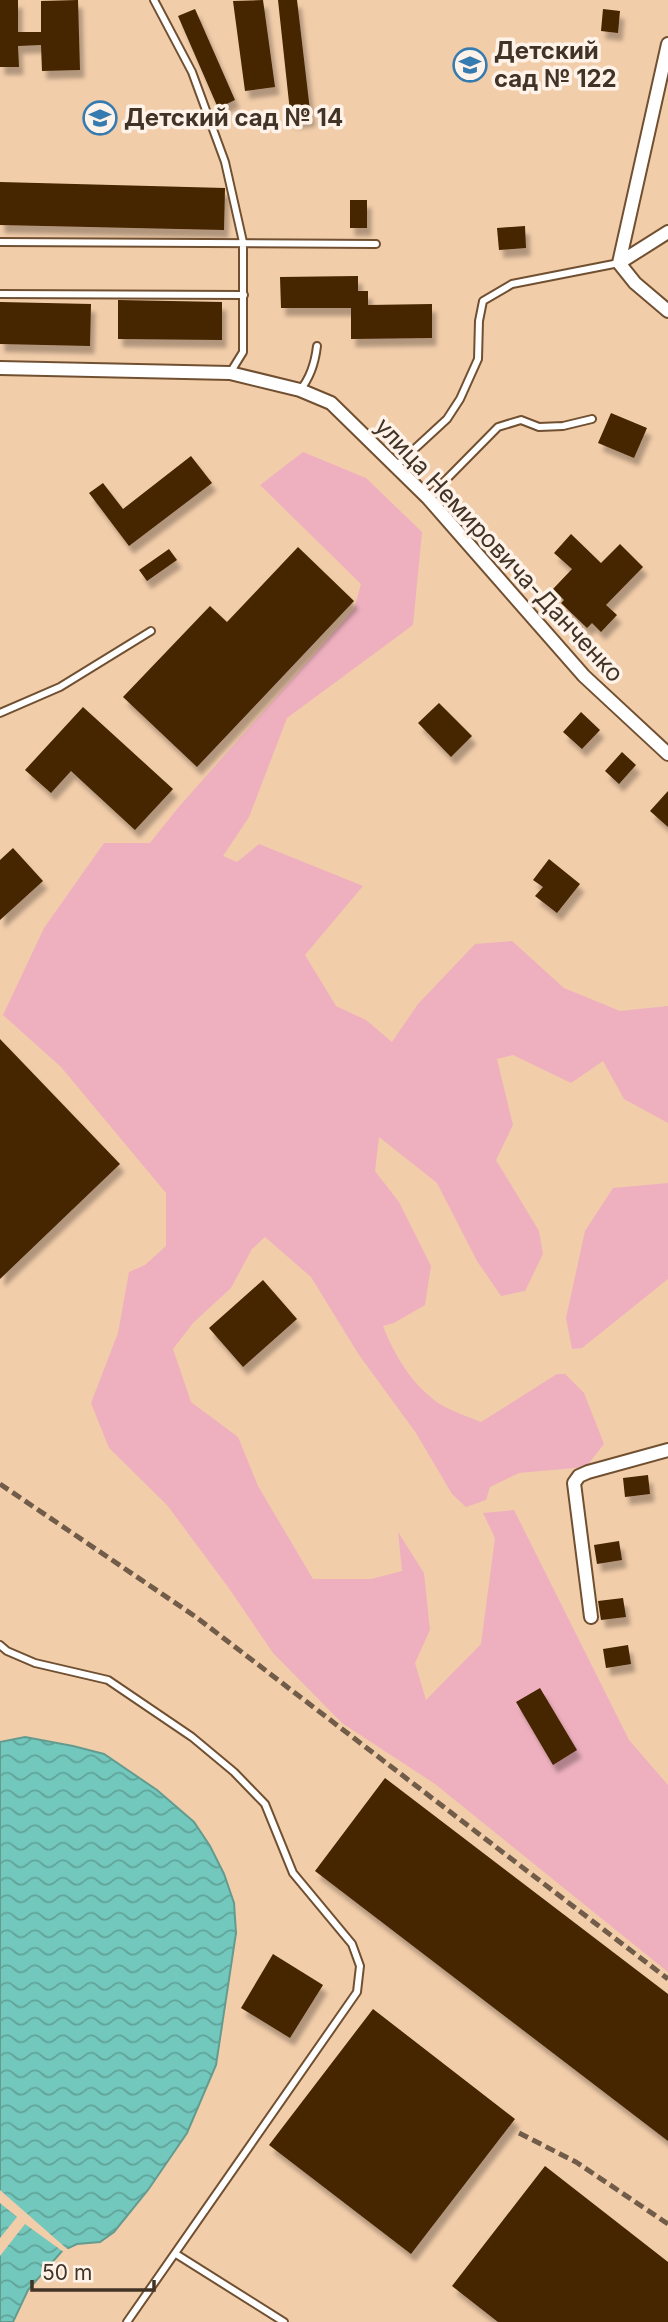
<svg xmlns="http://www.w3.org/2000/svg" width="668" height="2322" viewBox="0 0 668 2322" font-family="Inter,sans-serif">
<defs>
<pattern id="water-waves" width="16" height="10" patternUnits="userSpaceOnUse" patternTransform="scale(1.75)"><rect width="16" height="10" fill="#73c8bd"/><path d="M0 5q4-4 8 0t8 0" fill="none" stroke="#60a399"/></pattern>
<filter id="shadow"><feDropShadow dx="4.5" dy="8" stdDeviation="2" flood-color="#0004"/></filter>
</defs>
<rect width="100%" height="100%" fill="#f2cdaa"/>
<path fill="#eeb0be" d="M 303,452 L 366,478 L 422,532 L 413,625 L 287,718 L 249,817 L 223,856 L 237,862 L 259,844 L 363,886 L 305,955 L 336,1006 L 366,1020 L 392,1042 L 418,1004 L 475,944 L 512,941 L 564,988 L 620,1011 L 668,1006 L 668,1123 L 624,1099 L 603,1061 L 571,1083 L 513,1055 L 497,1059 L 513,1125 L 496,1160 L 539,1231 L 543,1254 L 525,1291 L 501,1296 L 477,1261 L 437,1183 L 379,1137 L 375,1171 L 399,1202 L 431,1266 L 425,1305 L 394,1323 L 383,1326 C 395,1357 415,1390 445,1407 C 457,1413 469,1417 481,1422 L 557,1374 L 565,1374 L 584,1393 L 604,1444 L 586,1467 L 519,1473 L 490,1487 L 486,1500 L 466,1507 L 452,1494 L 416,1433 L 359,1355 L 311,1277 L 265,1237 L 252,1249 L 231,1288 L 193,1323 L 173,1349 L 191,1402 L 238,1437 L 258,1486 L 313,1579 L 371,1579 L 402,1571 L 398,1532 L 424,1573 L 430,1630 L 415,1663 L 426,1700 L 481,1644 L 495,1538 L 483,1513 L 514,1510 L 629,1740 L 668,1785 L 668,1972 L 435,1784 L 342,1723 L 273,1653 L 228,1587 L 167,1505 L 109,1448 L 91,1403 L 118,1333 L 129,1272 L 145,1265 L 166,1246 L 166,1193 L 61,1067 L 3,1015 L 44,928 L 104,843 L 150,843 L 177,809 L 354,609 L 361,584 L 260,485 Z
M 668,1183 L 668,1279 L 582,1348 L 572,1349 L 566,1318 L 585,1231 L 613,1188 Z"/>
<path fill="url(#water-waves)" stroke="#649b8f" stroke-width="2" d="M 25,1737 L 73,1746 L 104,1754 L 157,1790 L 194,1822 L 210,1846 L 224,1874 L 234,1903 L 236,1933 L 216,2065 L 187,2133 L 148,2190 L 114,2232 L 100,2242 L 77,2244 L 62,2251 L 28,2290 L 13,2322 L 0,2322 L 0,1742 Z"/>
<path fill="#f2cdaa" d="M 0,2190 L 66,2248 L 70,2250 L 65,2253 L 25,2224 L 0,2256 L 0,2238 L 17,2217 L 0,2203 Z"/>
<path fill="#442500" filter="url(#shadow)" d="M 0,0 L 18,0 L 18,32 L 41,32 L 41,1 L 78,0 L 80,70 L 42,71 L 41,45 L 18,46 L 19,67 L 0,67 Z
M 263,0 L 275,87 L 245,91 L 233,1 Z
M 278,0 L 297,0 L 311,119 L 291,121 Z
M 195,9 L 235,100 L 218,108 L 178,16 Z
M 603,9 L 620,11 L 618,33 L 601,31 Z
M 0,182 L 225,188 L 224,230 L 0,225 Z
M 350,200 L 367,200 L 367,228 L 350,228 Z
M 525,226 L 526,248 L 499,250 L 497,228 Z
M 358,276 L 358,291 L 368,291 L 368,305 L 432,304 L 432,338 L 351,339 L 351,308 L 281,308 L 280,277 Z
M 118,300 L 222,302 L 222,340 L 118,339 Z
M 0,302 L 91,304 L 90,346 L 0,344 Z
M 611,413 L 647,428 L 634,458 L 598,443 Z
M 191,456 L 212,483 L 129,546 L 89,493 L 103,483 L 123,509 Z
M 571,534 L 601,563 L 620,544 L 643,567 L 606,605 L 617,615 L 601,632 L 592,623 L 587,628 L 561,603 L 564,600 L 553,589 L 572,569 L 554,553 Z
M 298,547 L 354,601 L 197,767 L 123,697 L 210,606 L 227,622 Z
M 169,549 L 177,560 L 147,581 L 139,570 Z
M 439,703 L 472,736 L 451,757 L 418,723 Z
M 83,707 L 173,789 L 135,830 L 71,771 L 51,793 L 25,770 Z
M 581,712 L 600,730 L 582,749 L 563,732 Z
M 622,752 L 636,765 L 619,784 L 605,771 Z
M 668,791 L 668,827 L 650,811 Z
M 13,848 L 43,881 L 0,920 L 0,860 Z
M 549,859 L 580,884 L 557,913 L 535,896 L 543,887 L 533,880 Z
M 0,1039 L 120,1164 L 0,1279 Z
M 263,1280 L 297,1319 L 243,1367 L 209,1328 Z
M 648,1475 L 650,1494 L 625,1497 L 623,1478 Z
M 619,1541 L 622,1560 L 597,1564 L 594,1545 Z
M 623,1598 L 626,1617 L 601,1620 L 598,1601 Z
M 628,1645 L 631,1664 L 606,1668 L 603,1649 Z
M 540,1688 L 577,1750 L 553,1765 L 516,1702 Z
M 385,1778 L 668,1994 L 668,2141 L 315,1871 Z
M 273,1954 L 323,1985 L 290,2038 L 241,2008 Z
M 373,2009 L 515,2119 L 411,2254 L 269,2145 Z
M 545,2166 L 668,2262 L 668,2322 L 498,2322 L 452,2286 Z"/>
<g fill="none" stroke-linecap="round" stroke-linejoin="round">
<defs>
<path id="service" d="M 154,0 L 192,72 L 225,162 L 243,242 L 243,352 L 230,373
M 0,242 L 376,244
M 0,294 L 244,295
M 300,390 C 311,377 315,363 317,346
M 396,466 L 447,419 L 460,399 L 478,359 L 479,321 L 483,301 L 512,284 L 619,263
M 428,498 L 498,427 L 521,420 L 539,427 L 563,426 L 592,419
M 0,713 L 60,687 L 151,631
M 0,1645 L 7,1651 L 35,1663 L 108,1680 L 192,1737 L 234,1772 L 265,1804 L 293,1873 L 352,1944 L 360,1966 L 357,1992 L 127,2322
M 176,2254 L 284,2322"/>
<path id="minor" d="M 668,232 L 619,263 L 635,283 L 668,311
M 619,263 L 668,44
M 0,368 L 230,373 L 300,390 L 331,403 L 428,498 L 584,676 L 668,754
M 591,1617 L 574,1483 L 579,1476 L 588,1472 L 668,1450"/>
</defs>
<use href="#service" stroke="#705031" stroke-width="10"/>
<use href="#minor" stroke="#705031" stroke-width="16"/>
<use href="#service" stroke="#fff" stroke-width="6"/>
<use href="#minor" stroke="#fff" stroke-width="12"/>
<path stroke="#705c48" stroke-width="5" stroke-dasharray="10 5" stroke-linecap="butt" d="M 0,1484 L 196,1617 L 668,1979
M 519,2133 L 576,2162 L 668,2224"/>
</g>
<defs>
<symbol id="school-ring" viewBox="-11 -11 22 22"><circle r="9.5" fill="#fff3e9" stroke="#357bb0" stroke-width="1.5"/><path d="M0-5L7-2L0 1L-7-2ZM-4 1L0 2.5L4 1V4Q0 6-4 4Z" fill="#357bb0"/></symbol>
</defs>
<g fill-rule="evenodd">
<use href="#school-ring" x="451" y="46" width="38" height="38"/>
<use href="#school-ring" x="81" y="99" width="38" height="38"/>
</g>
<g text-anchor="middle" stroke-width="7" stroke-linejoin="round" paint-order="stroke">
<g font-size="24" font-weight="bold" fill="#413325" stroke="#fff3e9" text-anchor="start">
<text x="494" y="59">Детский<tspan x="494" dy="28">сад № 122</tspan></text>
<text x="124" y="126">Детский сад № 14</text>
</g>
<g font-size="24" fill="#413325" stroke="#fff3e9">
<text transform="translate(499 550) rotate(47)" y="8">улица Немировича-Данченко</text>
</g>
</g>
<path d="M32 2280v10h122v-10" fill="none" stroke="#413325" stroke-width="3.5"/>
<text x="42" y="2280" font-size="21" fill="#413325" stroke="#fff3e9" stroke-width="5" paint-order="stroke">50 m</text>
</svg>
